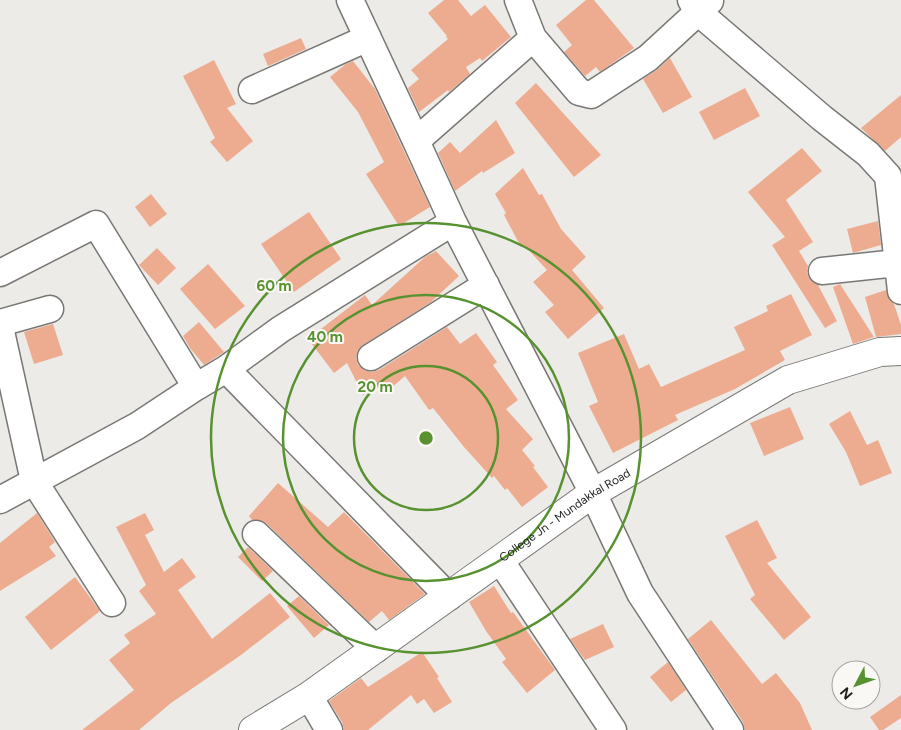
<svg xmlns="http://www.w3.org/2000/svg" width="901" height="730" viewBox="0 0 901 730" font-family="Figtree,sans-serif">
<rect width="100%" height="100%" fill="#ecebe8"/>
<path fill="#edac8f" d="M 444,0 L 458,0 L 471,16 L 485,5 L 511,37 L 482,61 L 480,58 L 466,67 L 470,74 L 449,92 L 448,90 L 419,112 L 408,88 L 419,79 L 411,70 L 448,39 L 446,37 L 447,36 L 428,13 Z
M 586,0 L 594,0 L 634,48 L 600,72 L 596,67 L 585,76 L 564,52 L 572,45 L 556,25 Z
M 301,38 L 306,49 L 268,66 L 263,54 Z
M 670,58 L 692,97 L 663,113 L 643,79 L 658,69 Z
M 214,60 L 236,104 L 227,108 L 253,141 L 227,162 L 210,142 L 215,138 L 183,76 Z
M 353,61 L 375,89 L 430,207 L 399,226 L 366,174 L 384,162 L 358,112 L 330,77 L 346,64 Z
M 536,83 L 601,155 L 574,177 L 515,103 Z
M 745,88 L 760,116 L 714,140 L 699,112 Z
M 901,95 L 901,137 L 885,151 L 861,128 Z
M 496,120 L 515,153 L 483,173 L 482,171 L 455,191 L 438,153 L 450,142 L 460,153 Z
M 802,148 L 822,171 L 786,200 L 813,242 L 799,251 L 808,266 L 807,273 L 810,279 L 818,285 L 837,321 L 825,328 L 772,245 L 785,237 L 748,192 Z
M 523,168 L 539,195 L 542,194 L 561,229 L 586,257 L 572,270 L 604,308 L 568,339 L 545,312 L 554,305 L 533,282 L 547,270 L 524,245 L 521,247 L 504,215 L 506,213 L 495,194 Z
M 151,194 L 167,214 L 150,227 L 135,207 Z
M 309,212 L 341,259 L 294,292 L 261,244 Z
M 878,221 L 881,245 L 853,253 L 847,229 Z
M 157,248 L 176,268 L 158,285 L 139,265 Z
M 436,251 L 459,276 L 431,302 L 363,345 L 358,350 L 356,357 L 358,365 L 364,370 L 371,372 L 379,370 L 447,327 L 460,344 L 476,333 L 497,362 L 493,365 L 518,400 L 506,409 L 533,439 L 522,450 L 535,466 L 533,467 L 548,487 L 522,507 L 507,488 L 505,490 L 494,476 L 492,478 L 464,447 L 433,408 L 429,410 L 405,376 L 390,389 L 386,384 L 363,395 L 347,363 L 334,373 L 308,339 L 365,295 L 372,305 L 425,257 Z
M 208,264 L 245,306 L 215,329 L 180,289 Z
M 840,284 L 874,337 L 853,344 L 833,287 Z
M 886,290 L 889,299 L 894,304 L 901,325 L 901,334 L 876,337 L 865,297 Z
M 791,294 L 812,335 L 780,351 L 785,360 L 735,389 L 675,415 L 678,420 L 613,453 L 589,406 L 598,402 L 578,353 L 624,334 L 639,369 L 649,364 L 661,387 L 745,350 L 734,327 L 768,311 L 766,306 Z
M 199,322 L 224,352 L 204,365 L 190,348 L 183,336 Z
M 53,324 L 63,355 L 34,364 L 24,332 Z
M 790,407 L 804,439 L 764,456 L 750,423 Z
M 850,411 L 867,445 L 878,440 L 892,473 L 860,486 L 846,452 L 829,424 Z
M 278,483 L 328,527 L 344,512 L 425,594 L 389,620 L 382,611 L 369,622 L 266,523 L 260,520 L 252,520 L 249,516 Z
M 37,513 L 55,542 L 49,547 L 56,556 L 0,591 L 0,543 Z
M 145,513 L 154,530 L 145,535 L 164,572 L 182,558 L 196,577 L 178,590 L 212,639 L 270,593 L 290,617 L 241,655 L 171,703 L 139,730 L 82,730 L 134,690 L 109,660 L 130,643 L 124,635 L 156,614 L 139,591 L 146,585 L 116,527 Z
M 757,520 L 777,558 L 767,563 L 811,617 L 784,640 L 750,599 L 755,595 L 725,536 Z
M 248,547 L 273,571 L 262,581 L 238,557 Z
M 75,577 L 100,611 L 51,650 L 25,617 Z
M 494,586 L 511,613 L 513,612 L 555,670 L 527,693 L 502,662 L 506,659 L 486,631 L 469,602 Z
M 299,596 L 329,625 L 314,638 L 287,606 Z
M 711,620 L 762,684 L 776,673 L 800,703 L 812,730 L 745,730 L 743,722 L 688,639 Z
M 603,624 L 614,647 L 585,660 L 570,639 Z
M 422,652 L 439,677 L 437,678 L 452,702 L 434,713 L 424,699 L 417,704 L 411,695 L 368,730 L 344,730 L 342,722 L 329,701 L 361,678 L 368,687 Z
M 668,662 L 686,690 L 671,702 L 650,677 Z
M 901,695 L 901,718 L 883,730 L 879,730 L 870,717 Z"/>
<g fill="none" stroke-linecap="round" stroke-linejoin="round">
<defs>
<path id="minor" d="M 350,0 L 416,141
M 518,0 L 533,38 L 416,141 L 453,222 L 593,493 L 640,593 L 730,730
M 691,0 L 698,12 L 822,118 L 868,154 L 888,176 L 901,291
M 533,38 L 579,92 L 591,95 L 648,58 L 710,1
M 252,90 L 368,38
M 822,271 L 897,263
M 0,273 L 96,224 L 196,387
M 0,323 L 50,309
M 0,327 L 34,481 L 112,603
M 371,357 L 486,285
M 226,369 L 449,597
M 0,500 L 137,426 L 196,387 L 226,369 L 281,329 L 453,222
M 256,534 L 376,649
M 500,560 L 613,730
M 309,696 L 329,730"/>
<g id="tertiary">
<path id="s1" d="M 253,730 L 309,696 L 593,493 L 788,380 L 880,352 L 901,351"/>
</g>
</defs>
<use href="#minor" stroke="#797875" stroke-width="29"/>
<use href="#tertiary" stroke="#797875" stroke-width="30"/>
<use href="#minor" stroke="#fff" stroke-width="26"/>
<use href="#tertiary" stroke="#fff" stroke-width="28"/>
</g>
<g fill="none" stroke="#589230" stroke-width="2.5">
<circle cx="426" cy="438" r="72"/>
<circle cx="426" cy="438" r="143"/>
<circle cx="426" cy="438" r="215"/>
</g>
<g text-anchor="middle" stroke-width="4" stroke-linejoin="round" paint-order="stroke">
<g font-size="12" fill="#1f1e1d" stroke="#faf8f5">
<text dy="4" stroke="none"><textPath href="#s1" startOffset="379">College Jn - Mundakkal Road</textPath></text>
</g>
</g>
<circle cx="426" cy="438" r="8" fill="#589230" stroke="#faf8f5" stroke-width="2.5"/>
<g font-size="15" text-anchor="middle" font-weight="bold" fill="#589230" stroke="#faf8f5" stroke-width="4" stroke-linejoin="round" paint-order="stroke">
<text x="274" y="291">60 m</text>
<text x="325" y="342">40 m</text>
<text x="375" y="392">20 m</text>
</g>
<g transform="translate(856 685) rotate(229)"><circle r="24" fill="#faf8f5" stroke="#a2a19f"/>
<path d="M0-4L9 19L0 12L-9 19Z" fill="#589230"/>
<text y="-8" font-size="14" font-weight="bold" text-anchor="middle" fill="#1f1e1d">N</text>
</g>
</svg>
